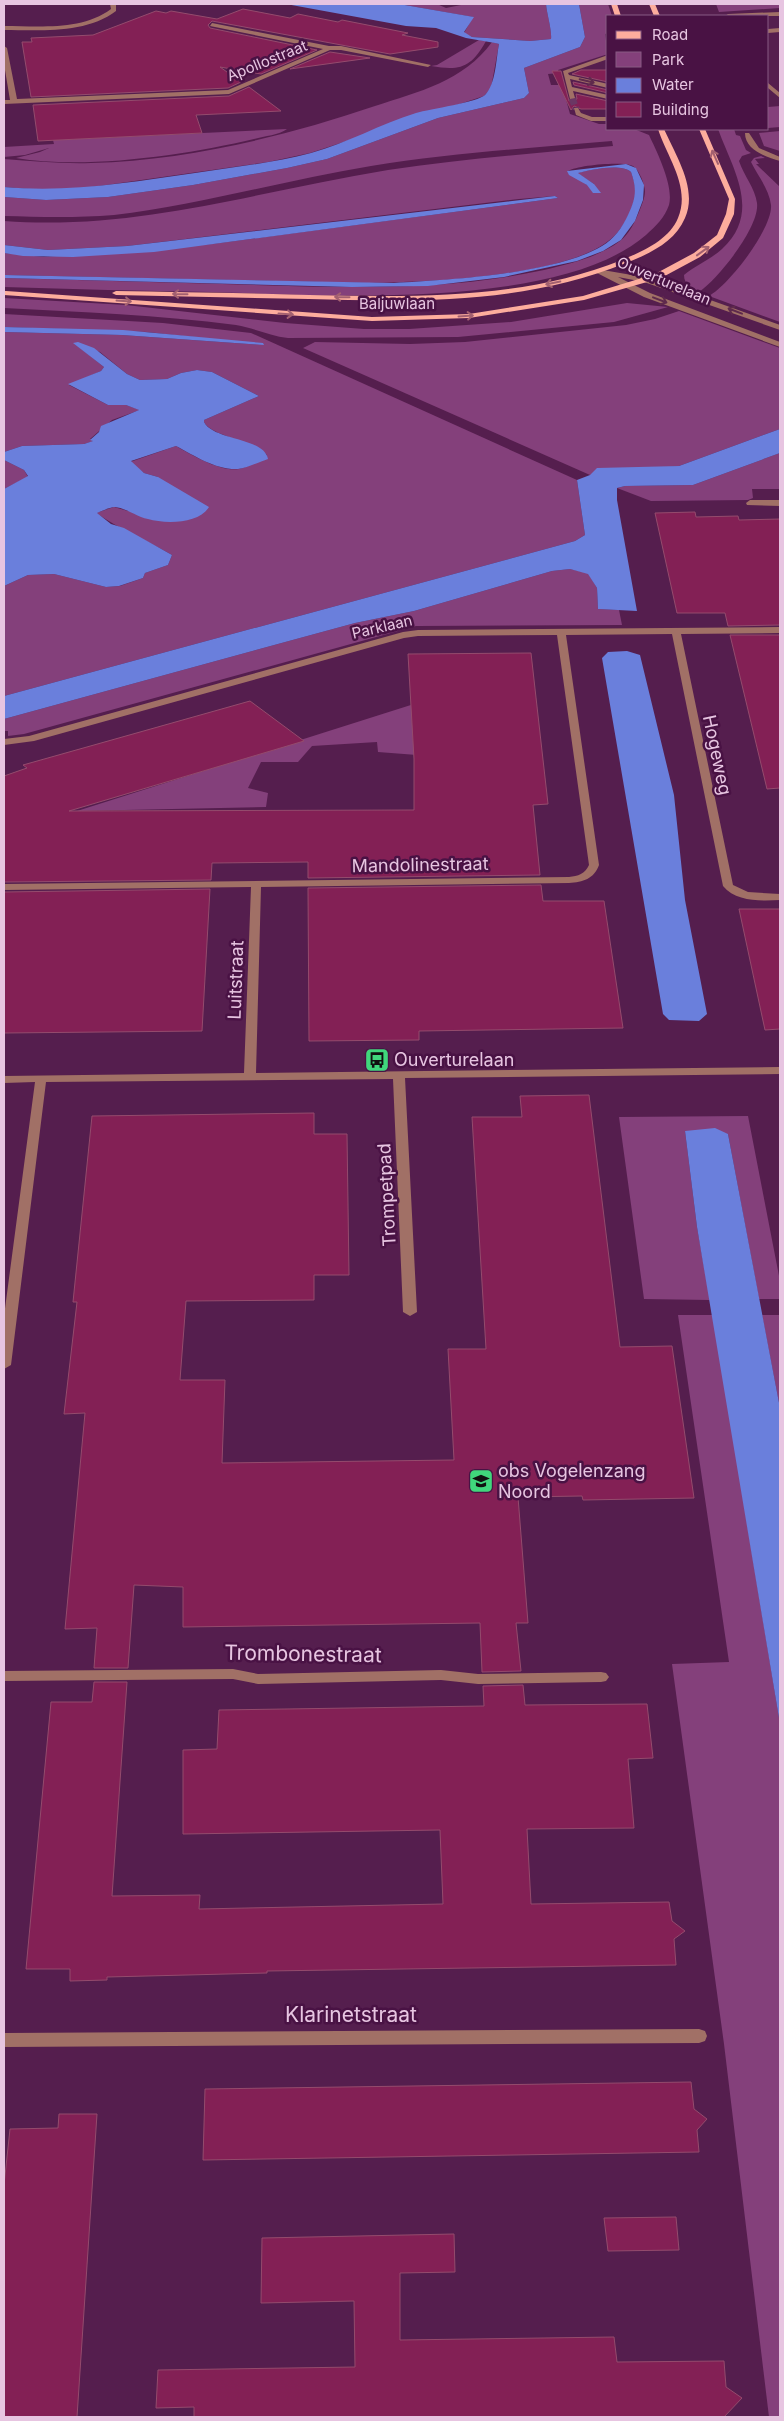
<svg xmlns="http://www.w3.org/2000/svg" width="784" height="2421" viewBox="0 0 784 2421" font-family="Inter,sans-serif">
<rect width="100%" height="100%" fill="#551e4e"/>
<path fill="#84407b" d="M 399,4 L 437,4 L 446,8 L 466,4 L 546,4 C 547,15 552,29 551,39 L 530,41 L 472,37 L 464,33 L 473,17 Z
M 579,4 L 608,4 L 612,16 L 608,16 L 608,33 L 605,34 L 608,54 L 558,70 L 559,73 L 548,74 L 551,85 L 562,85 L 570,114 L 599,124 L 608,124 L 608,129 L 634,129 L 649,135 C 657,152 674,186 669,205 C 665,217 656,226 646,235 C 558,311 324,295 211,292 C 142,291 73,289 4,287 L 4,278 C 76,280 149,282 222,284 C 330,287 438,293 544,270 C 569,264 599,257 620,241 C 629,234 635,222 639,212 C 642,204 647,194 644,186 C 643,180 638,169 633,166 C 623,161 578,165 568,171 L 587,185 L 594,184 L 577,173 C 591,170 620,163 631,172 C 637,188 637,196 630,212 C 624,226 615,238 601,246 C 549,277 430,282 369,283 L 4,275 L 4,253 L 44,257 L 212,244 L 558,198 L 555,196 L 519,199 L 127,246 L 48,250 L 4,245 L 4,221 C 137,231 258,191 388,170 C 462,159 538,153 613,146 L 612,141 C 532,148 450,153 371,166 C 285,180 200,205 114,215 C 77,218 40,217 4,216 L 4,197 L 46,200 L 108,197 L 193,185 L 287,168 L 327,159 L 438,118 L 524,98 L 529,93 L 524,68 L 580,47 L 585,37 Z
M 716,4 L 780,4 L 780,8 L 719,12 Z
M 479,40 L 486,41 C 471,68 460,71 431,66 L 437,65 Z
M 492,42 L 499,44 L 491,88 L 484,96 L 310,153 L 268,162 L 85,188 L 42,190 L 4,187 L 4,159 C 33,161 62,164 91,163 C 189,160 283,137 375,106 C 418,92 464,81 492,42 Z
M 780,106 L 780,127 L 768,128 L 768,107 Z
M 287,129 C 279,135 265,136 254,139 C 186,155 85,170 16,158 L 40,152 L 49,148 L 25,155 L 4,157 L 4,147 L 54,144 L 53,140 Z
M 718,129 L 734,129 L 736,135 L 740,136 L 746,150 L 751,153 L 742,156 L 739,161 C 744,176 755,188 757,203 C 760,227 718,279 699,292 C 692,288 684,285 684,275 C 696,265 711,259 722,249 C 762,212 733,170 718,129 Z
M 780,131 L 780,151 L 764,146 L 759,133 Z
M 761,156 L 765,158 L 755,159 L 759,164 L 756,164 L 780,187 L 780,322 L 709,296 C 729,285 773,228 771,205 C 769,189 758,176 751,162 L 754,158 Z
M 4,298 L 126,305 L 285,323 L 364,329 L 409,329 L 511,322 L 627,303 L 668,307 L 614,322 L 458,337 L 288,338 C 270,336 254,328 236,325 C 159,315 81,312 4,308 Z
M 679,311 L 780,348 L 780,429 L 679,466 L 590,475 L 303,348 L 315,342 L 410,344 L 465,342 L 626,325 L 655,319 Z
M 4,314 L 163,323 L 251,333 L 577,480 L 585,535 L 575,541 L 4,696 L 4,586 L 28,575 L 54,574 L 106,587 L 120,586 L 143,578 L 145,573 L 168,565 L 172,555 C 148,541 118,528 96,513 L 114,507 L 128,511 L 158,477 L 144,473 L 130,462 L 176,446 C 192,455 220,472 239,469 C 248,468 259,459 267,455 C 251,440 211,436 204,422 L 204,420 L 259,396 L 212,372 L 197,370 L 181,373 L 167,379 L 140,380 L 127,374 L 100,352 L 74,343 L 104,367 L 101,371 L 69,385 L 108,405 L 126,405 L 140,410 L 112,420 L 90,439 L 94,441 L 84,444 L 22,446 L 4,452 L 4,332 L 122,335 L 264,345 L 147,332 L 4,327 Z
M 780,453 L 780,489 L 752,489 L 753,498 L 748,500 L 651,501 L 617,488 L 625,486 L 693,485 Z
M 4,460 L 24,470 L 28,477 L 4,489 Z
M 570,569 L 588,573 L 597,588 L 598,609 L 619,610 L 622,625 L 416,626 L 24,734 L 8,736 L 8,731 L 4,731 L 4,719 L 355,623 L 414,611 L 552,571 Z
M 414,704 L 417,755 L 378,752 L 377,742 L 312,746 L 298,762 L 261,762 L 248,788 L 268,793 L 266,807 L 77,811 Z
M 748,1116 L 780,1281 L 780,1299 L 759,1299 L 728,1134 L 685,1131 L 697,1227 L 710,1300 L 644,1299 L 619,1117 Z
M 678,1315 L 713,1315 L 780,1724 L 780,2417 L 769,2417 L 724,2044 L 672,1664 L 729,1662 Z
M 762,1315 L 780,1315 L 780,1408 Z"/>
<path fill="#6a7fdc" d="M 286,4 L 399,4 L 474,17 L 464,32 L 472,37 L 530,41 L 551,39 C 552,30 547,15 546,4 L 579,4 L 585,37 L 580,47 L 524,68 L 529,93 L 524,98 L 438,118 L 327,159 L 287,168 L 193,185 L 108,197 L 46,200 L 4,197 L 4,187 C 69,193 131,182 195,173 C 234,167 273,163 311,153 C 348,143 380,124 416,113 C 430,109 478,102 485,95 C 496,84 496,59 499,44 L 495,43 L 466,38 L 436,28 L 406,26 Z
M 626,164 L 636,168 L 644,185 L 643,200 L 635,221 L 621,240 L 603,251 L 577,261 L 504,277 L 428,286 L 352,287 L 4,278 L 4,275 L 394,283 C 449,280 555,274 602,246 C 614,239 622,228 628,215 C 636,198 637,189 631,172 C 620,163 591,170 578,173 L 594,184 L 601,193 L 593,193 L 587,185 L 569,175 L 567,171 Z
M 555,196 L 558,198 L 154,252 L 73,257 L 23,256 L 4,253 L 4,245 L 48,250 L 127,246 Z
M 4,327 L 123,330 L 263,343 L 264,345 L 122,335 L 4,332 Z
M 78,342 L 94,348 L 127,374 L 140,380 L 167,379 L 181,373 L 197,370 L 212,372 L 259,396 L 204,420 L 204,422 C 214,441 264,437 268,459 C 259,462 247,468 238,469 C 216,470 195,456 176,446 L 131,461 L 144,473 L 158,477 L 209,507 C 199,524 165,524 148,519 C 137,517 126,508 115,507 C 110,507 102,511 97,513 L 111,524 L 124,528 L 172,555 L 168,565 L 145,573 L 143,578 L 119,586 L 106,587 L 54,574 L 28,575 L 4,586 L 4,489 L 28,476 L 24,470 L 4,460 L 4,452 L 22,446 L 84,444 L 93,441 L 90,440 L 99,432 L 101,426 L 139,410 L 126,405 L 108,405 L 68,384 L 101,371 L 104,367 L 73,343 Z
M 780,429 L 780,453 L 693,485 L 625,486 L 617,488 L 617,500 L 637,611 L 598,609 L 597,588 L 588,574 L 570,569 L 552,571 L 414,611 L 355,623 L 4,719 L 4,696 L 575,541 L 585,535 L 577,480 L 590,475 L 597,468 L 679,466 Z
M 627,651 L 640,655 L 674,795 L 685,900 L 707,1014 L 699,1021 L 669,1020 L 663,1014 L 602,658 L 608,652 Z
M 715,1128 L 728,1134 L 780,1408 L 780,1724 L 697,1227 L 685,1131 Z"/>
<path fill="#832055" stroke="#944b6d" d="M 243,9 L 290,18 L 298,14 L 338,22 L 342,20 L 408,33 L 402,35 L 438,42 L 438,47 L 390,54 L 212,21 L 208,25 L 210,28 L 317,50 L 261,74 L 220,67 L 241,82 L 228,88 L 31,97 L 22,42 L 32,42 L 31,38 L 93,35 L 156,11 L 166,13 L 171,11 L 217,19 Z
M 330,52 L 370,58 L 290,69 Z
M 581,70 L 608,70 L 608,82 L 572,74 Z
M 552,71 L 561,71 L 569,101 L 577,99 L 576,94 L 608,101 L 608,109 L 581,109 L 574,106 L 571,110 Z
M 573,82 L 608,90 L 608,93 L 574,85 Z
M 249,87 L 281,111 L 196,115 L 202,133 L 38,141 L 33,105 L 229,96 Z
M 695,512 L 696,517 L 738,516 L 739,520 L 780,519 L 780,625 L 728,626 L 725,613 L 677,613 L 655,513 Z
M 730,635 L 780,635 L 780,788 L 767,789 Z
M 531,653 L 548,804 L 533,805 L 540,875 L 308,878 L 308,862 L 212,863 L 211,880 L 4,882 L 4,776 L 27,768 L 23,765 L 250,701 L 304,741 L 69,811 L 414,810 L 414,759 L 408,654 Z
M 541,885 L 543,901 L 604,901 L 623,1028 L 419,1031 L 419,1040 L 309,1041 L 308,888 Z
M 210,889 L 202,1031 L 4,1033 L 4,892 Z
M 739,909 L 780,909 L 780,1029 L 765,1030 Z
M 589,1095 L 620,1347 L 672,1346 L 694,1498 L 583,1500 L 582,1496 L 518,1497 L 528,1623 L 516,1623 L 521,1671 L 482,1672 L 480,1623 L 183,1627 L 183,1587 L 134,1585 L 128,1668 L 94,1668 L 97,1628 L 65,1629 L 85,1413 L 64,1414 L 77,1302 L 73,1302 L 92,1116 L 314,1113 L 314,1134 L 347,1134 L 349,1275 L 314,1275 L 314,1300 L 186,1301 L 180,1380 L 225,1380 L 222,1463 L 454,1460 L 448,1349 L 486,1349 L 472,1117 L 522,1117 L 520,1096 Z
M 94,1682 L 127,1682 L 112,1896 L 200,1895 L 199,1909 L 443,1904 L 440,1830 L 183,1834 L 183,1750 L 217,1749 L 219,1710 L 484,1706 L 483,1686 L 523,1685 L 525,1705 L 647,1704 L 653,1758 L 628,1759 L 634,1828 L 527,1829 L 531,1904 L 669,1902 L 672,1921 L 685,1931 L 674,1939 L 676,1965 L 267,1971 L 267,1973 L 107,1977 L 107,1980 L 70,1981 L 70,1969 L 26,1969 L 51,1702 L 92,1702 Z
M 691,2082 L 694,2109 L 707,2119 L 697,2130 L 699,2152 L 203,2160 L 205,2089 Z
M 59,2114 L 97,2114 L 77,2417 L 4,2417 L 4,2185 L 10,2129 L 58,2128 Z
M 676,2217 L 679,2250 L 608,2251 L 604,2218 Z
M 454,2234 L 455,2272 L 400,2273 L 400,2340 L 614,2337 L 617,2362 L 724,2361 L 726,2387 L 742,2398 L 724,2417 L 194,2417 L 194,2407 L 156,2408 L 158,2370 L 355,2367 L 354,2301 L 261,2303 L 262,2238 Z"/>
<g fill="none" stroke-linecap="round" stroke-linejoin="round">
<path stroke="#6b3764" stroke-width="7" stroke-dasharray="7 3" stroke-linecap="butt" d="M 572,98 L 576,109"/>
<path fill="#a17066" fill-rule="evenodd" d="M 110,4 L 116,4 L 116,11 C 86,34 40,30 4,30 L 4,26 C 38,26 82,31 111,9 Z
M 780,12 L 780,16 L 725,16 L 728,14 Z
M 212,23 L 329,46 L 341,46 L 431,65 L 428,67 L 341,50 L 330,50 L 229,94 L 4,104 L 4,100 L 10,100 L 4,64 L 4,46 L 7,48 L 17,99 L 228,90 L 323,49 L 210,26 Z
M 780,28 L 780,32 L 768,33 L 768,29 Z
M 608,55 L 608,59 L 568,73 L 569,75 L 608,84 L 608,88 L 570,79 L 572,87 L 608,95 L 608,99 L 573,91 L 575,98 L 570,99 L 563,71 Z
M 768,83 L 780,93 L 780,98 L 768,88 Z
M 574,108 L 578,108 L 581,113 L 592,117 L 608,117 L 608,121 L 591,121 L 576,115 Z
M 745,133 L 749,133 L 759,148 L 780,157 L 780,161 C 766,157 745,150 745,133 Z
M 597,269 L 649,278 L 780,325 L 780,330 L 644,282 L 618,277 L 650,293 L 780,342 L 780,347 L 644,297 L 597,273 Z
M 750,500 L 780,500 L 780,506 L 747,505 L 746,503 Z
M 780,627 L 780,633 L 681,634 L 733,885 L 748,892 L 780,894 L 780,900 C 761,901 736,902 723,886 L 672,634 L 566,635 L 599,865 C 594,879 583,882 569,883 L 261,887 L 256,1073 L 780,1067 L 780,1074 L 405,1078 L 417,1312 L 410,1316 L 403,1312 L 393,1079 L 46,1082 L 11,1365 L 4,1369 L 4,1316 L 35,1082 L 4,1083 L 4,1076 L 244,1073 L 251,887 L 4,890 L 4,884 L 569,877 C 578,876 585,874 589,865 L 557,635 L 418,636 L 404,638 L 34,741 L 4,745 L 4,739 L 29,736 L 403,632 L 418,630 Z
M 233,1669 L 258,1674 L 441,1670 L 478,1674 L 601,1672 L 606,1673 L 609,1677 L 606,1681 L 601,1682 L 478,1684 L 441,1680 L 258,1684 L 233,1679 L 4,1681 L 4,1671 Z
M 699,2029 L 705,2031 L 707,2036 L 705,2041 L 699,2043 L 4,2047 L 4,2033 Z"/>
<path fill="#fdad9d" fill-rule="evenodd" d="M 611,4 L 617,4 L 621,16 L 615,16 Z
M 649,4 L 655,4 L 660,16 L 654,16 Z
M 658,129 L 664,129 C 676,156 698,189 685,218 C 675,242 649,254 626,263 C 525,304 417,302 309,299 C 245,298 180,296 116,295 L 112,293 L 116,291 C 180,292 245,293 309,295 C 415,297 522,300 622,260 C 643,251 669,240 678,218 C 691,187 667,157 658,129 Z
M 699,129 L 705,129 L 735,199 L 734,214 L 723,238 L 700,257 L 661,278 L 584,300 L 469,318 L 372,321 L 4,295 L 4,291 L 6,291 L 372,317 L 469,314 L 583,296 L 655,274 L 694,253 L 717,235 L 726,214 L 729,199 Z"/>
</g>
<defs><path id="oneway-shaft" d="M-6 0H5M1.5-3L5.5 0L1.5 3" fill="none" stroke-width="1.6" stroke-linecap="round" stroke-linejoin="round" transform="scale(1.25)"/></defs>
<g stroke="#5f2a4c">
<use href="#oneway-shaft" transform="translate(587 81) rotate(13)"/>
<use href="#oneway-shaft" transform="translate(660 300) rotate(21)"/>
<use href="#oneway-shaft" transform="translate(735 311) rotate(-159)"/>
</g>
<g stroke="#a36070">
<use href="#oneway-shaft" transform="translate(715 157) rotate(-114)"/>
<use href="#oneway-shaft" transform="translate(703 251) rotate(-36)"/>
<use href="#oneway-shaft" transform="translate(553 283) rotate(168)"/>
<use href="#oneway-shaft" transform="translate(180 294) rotate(-179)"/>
<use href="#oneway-shaft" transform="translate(342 297) rotate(-179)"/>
<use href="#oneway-shaft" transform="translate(124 301) rotate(4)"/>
<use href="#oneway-shaft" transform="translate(286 314) rotate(4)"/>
<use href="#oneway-shaft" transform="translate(466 316) rotate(-4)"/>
</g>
<defs>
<symbol id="bus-square" viewBox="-11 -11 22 22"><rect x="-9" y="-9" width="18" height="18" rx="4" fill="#40d77c" stroke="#491244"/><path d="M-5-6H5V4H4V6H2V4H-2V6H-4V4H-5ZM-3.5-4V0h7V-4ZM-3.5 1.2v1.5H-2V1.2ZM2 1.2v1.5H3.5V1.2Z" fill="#111"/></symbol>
<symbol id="school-square" viewBox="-11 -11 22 22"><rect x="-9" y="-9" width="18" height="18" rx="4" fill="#40d77c" stroke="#491244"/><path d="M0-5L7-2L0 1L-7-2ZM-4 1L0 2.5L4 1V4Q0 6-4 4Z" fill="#111"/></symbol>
</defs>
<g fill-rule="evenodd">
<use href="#bus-square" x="363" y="1046" width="28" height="28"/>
<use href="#school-square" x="467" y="1467" width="28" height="28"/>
</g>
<g text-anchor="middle" stroke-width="5" stroke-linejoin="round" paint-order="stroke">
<g font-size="15" fill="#e7c5e1" stroke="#491244">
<text transform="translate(267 61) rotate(-22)" y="5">Apollostraat</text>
<text transform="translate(664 281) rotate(23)" y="5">Ouverturelaan</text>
<text x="397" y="309">Baljuwlaan</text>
<text transform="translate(382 627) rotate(-13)" y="5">Parklaan</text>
</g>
<g font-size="18" fill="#e7c5e1" stroke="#491244">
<text transform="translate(717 755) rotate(78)" y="6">Hogeweg</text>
<text transform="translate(420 865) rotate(-1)" y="6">Mandolinestraat</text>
<text transform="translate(236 980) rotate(-88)" y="6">Luitstraat</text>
<text transform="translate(387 1195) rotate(-93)" y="6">Trompetpad</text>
</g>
<g font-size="18" fill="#e7c5e1" stroke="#491244" text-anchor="start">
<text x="394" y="1066">Ouverturelaan</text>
<text x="498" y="1477">obs Vogelenzang<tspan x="498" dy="21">Noord</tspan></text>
</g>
<g font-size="21" fill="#e7c5e1" stroke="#491244">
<text transform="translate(303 1654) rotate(1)" y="7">Trombonestraat</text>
<text x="351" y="2022">Klarinetstraat</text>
</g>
</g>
<rect width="784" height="2421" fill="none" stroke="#e7c5e1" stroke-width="10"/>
<rect x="606" y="15" width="162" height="115" fill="#491244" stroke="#885a83"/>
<rect x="616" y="31" width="25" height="8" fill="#fdad9d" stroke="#885a83"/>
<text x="652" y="40" font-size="15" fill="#e7c5e1">Road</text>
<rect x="616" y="52" width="25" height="15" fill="#84407b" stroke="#885a83"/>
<text x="652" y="65" font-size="15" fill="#e7c5e1">Park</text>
<rect x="616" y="78" width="25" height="15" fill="#6a7fdc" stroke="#885a83"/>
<text x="652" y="90" font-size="15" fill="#e7c5e1">Water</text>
<rect x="616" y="102" width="25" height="15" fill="#832055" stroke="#885a83"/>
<text x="652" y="115" font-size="15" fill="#e7c5e1">Building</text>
</svg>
